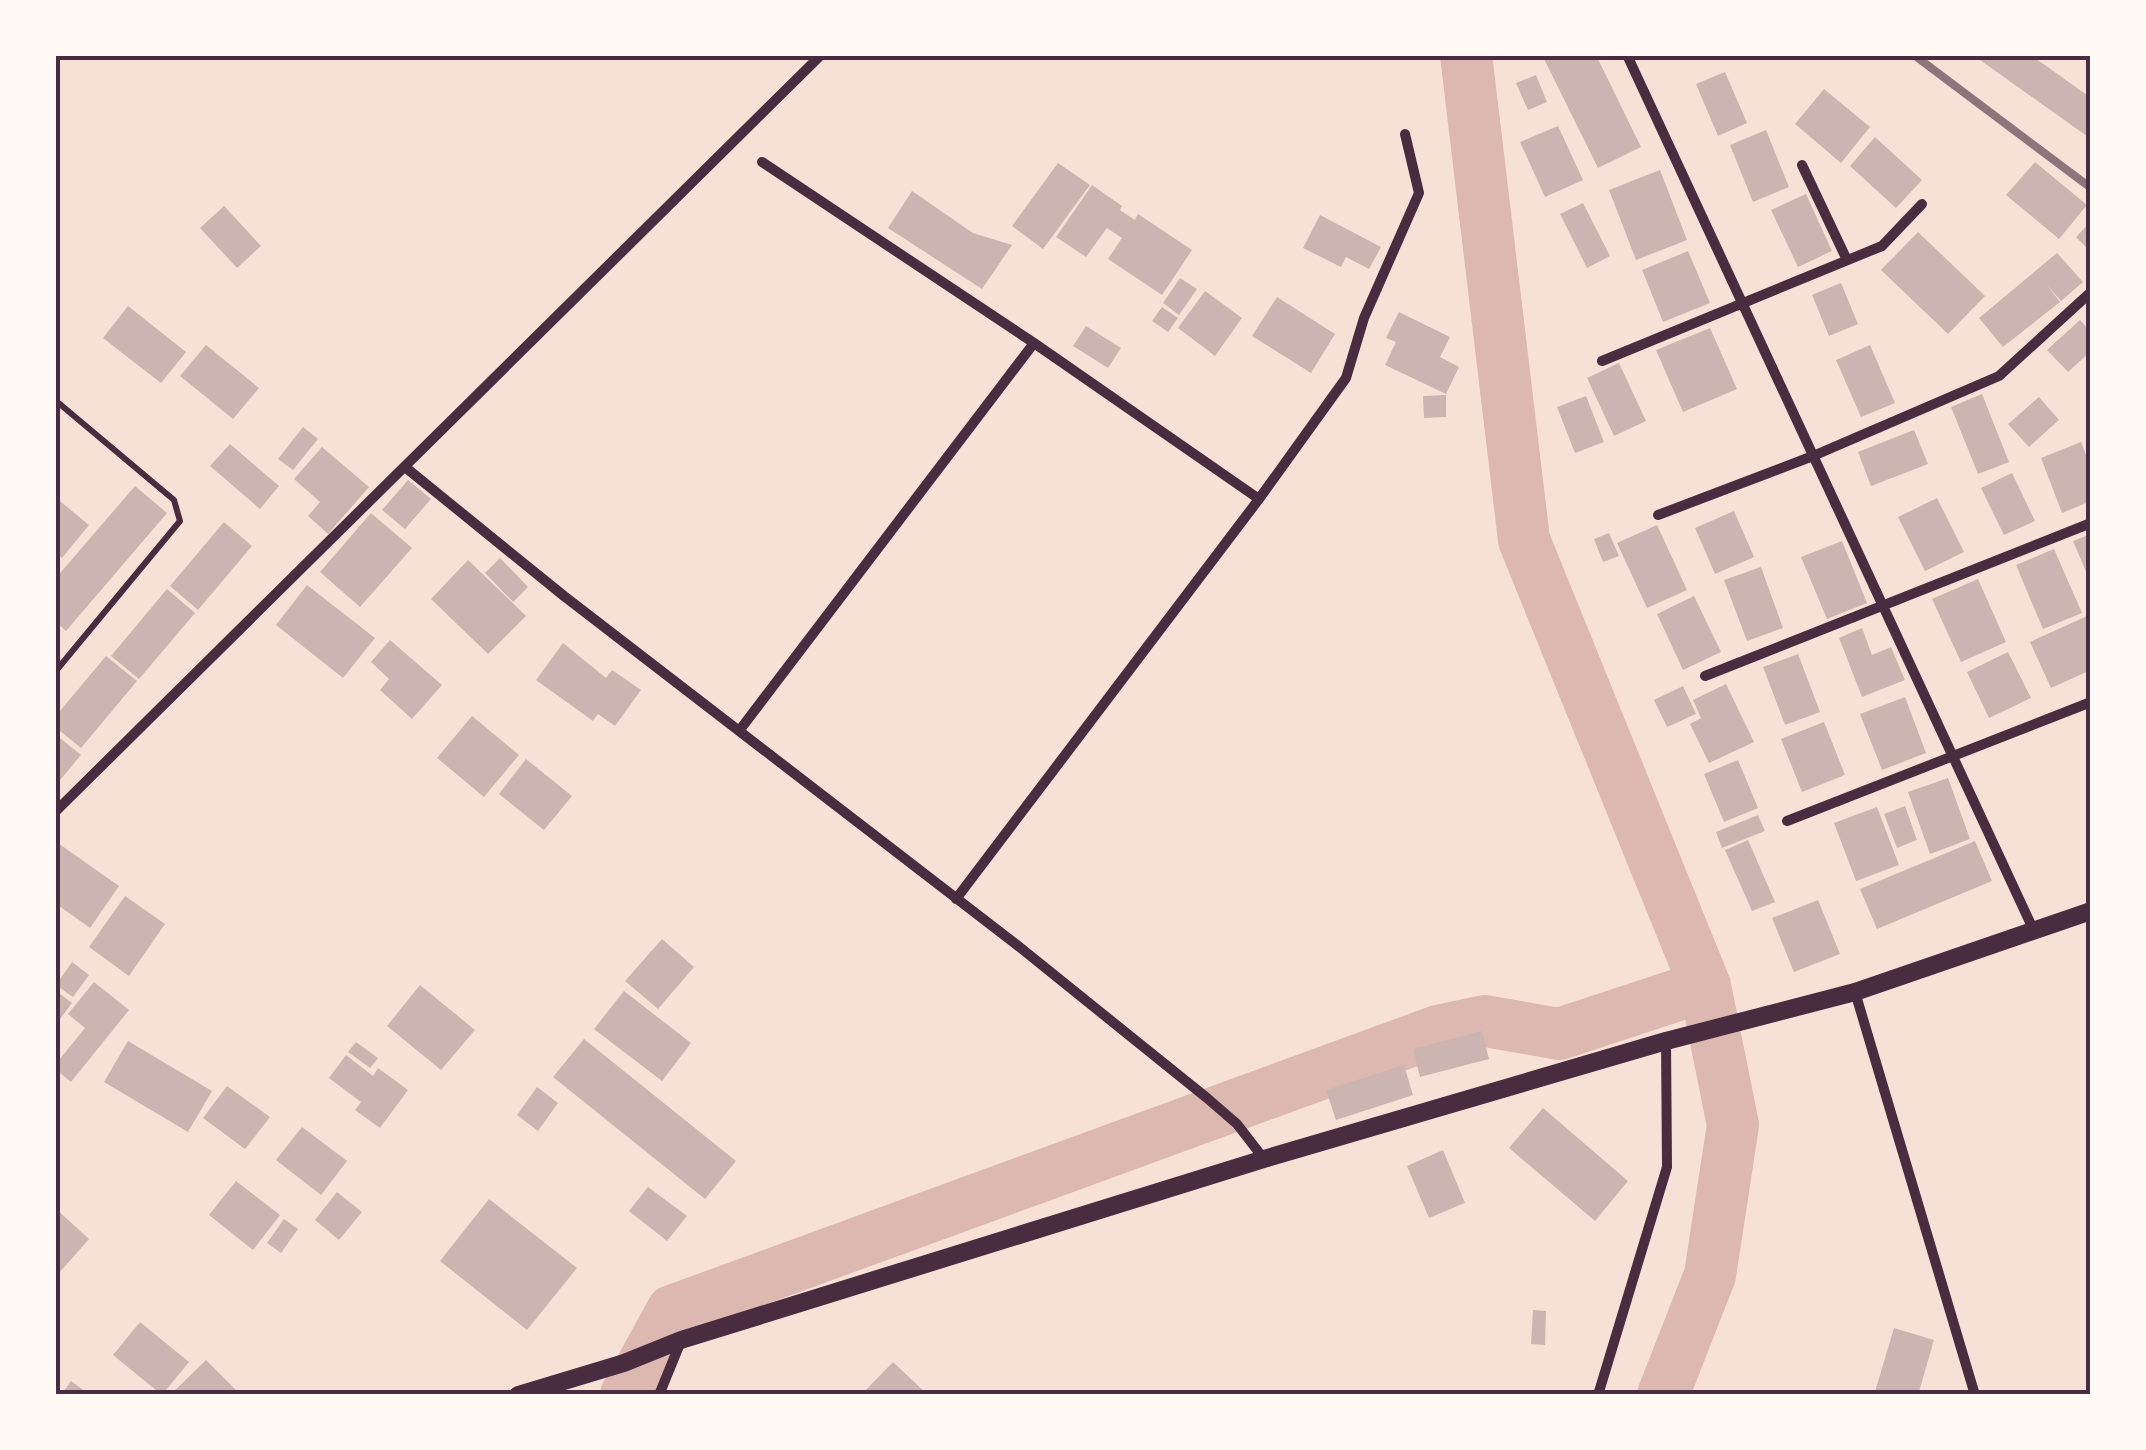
<svg xmlns="http://www.w3.org/2000/svg" width="2146" height="1450" viewBox="0 0 2146 1450" font-family="Barlow,sans-serif">
<rect width="100%" height="100%" fill="#f7e1d7"/>
<g fill="none" stroke-linecap="round" stroke-linejoin="round">
<path stroke="#dcb8b0" stroke-width="52" d="M 1466,55 L 1524,540 L 1705,986 L 1733,1125 L 1710,1275 L 1663,1395
M 626,1395 L 672,1311 L 1438,1031 L 1485,1021 L 1559,1034 L 1705,986"/>
</g>
<path fill="#ccb4b1" d="M 1552,55 L 1596,55 L 1641,147 L 1598,168 L 1544,59 Z
M 1973,55 L 2031,55 L 2091,98 L 2091,139 Z
M 1725,72 L 1747,123 L 1718,136 L 1696,84 Z
M 1536,75 L 1547,102 L 1528,110 L 1516,83 Z
M 1824,89 L 1870,127 L 1841,163 L 1795,124 Z
M 1558,126 L 1583,180 L 1545,197 L 1520,142 Z
M 1766,130 L 1789,187 L 1753,202 L 1730,145 Z
M 1875,137 L 1922,180 L 1896,208 L 1850,166 Z
M 2035,162 L 2087,205 L 2059,239 L 2006,195 Z
M 1058,163 L 1090,185 L 1043,249 L 1012,226 Z
M 1660,170 L 1687,240 L 1636,260 L 1609,190 Z
M 1092,185 L 1122,206 L 1120,210 L 1135,220 L 1138,214 L 1192,250 L 1162,295 L 1108,259 L 1122,238 L 1107,228 L 1086,257 L 1056,237 Z
M 912,191 L 973,233 L 1012,245 L 982,289 L 888,228 Z
M 1806,194 L 1832,251 L 1798,267 L 1771,210 Z
M 1583,203 L 1610,256 L 1587,268 L 1560,214 Z
M 224,206 L 261,246 L 237,268 L 200,228 Z
M 1320,215 L 1381,247 L 1369,269 L 1346,257 L 1341,267 L 1303,248 Z
M 2091,221 L 2091,252 L 2076,237 Z
M 1918,232 L 1985,296 L 1948,334 L 1881,270 Z
M 1688,251 L 1710,303 L 1663,322 L 1642,270 Z
M 2057,253 L 2083,282 L 2061,301 L 2047,285 L 2060,302 L 2003,347 L 1979,318 Z
M 1180,278 L 1197,289 L 1179,315 L 1163,303 Z
M 1841,283 L 1858,324 L 1829,336 L 1812,295 Z
M 1205,291 L 1242,318 L 1215,356 L 1178,328 Z
M 1277,297 L 1335,334 L 1311,373 L 1252,336 Z
M 128,306 L 186,352 L 161,383 L 103,338 Z
M 1162,307 L 1178,318 L 1168,332 L 1152,321 Z
M 1399,312 L 1450,337 L 1440,357 L 1459,367 L 1446,394 L 1385,365 L 1396,342 L 1386,338 Z
M 2080,320 L 2091,332 L 2091,351 L 2068,372 L 2047,350 Z
M 1086,326 L 1121,348 L 1108,368 L 1073,346 Z
M 1710,328 L 1737,389 L 1683,412 L 1656,350 Z
M 206,345 L 259,388 L 233,419 L 180,376 Z
M 1870,345 L 1895,403 L 1861,417 L 1836,360 Z
M 1619,363 L 1646,421 L 1614,436 L 1587,378 Z
M 1982,394 L 2009,462 L 1978,474 L 1951,407 Z
M 1446,395 L 1446,417 L 1424,418 L 1423,396 Z
M 1586,396 L 1604,442 L 1575,453 L 1557,407 Z
M 2039,397 L 2059,420 L 2029,447 L 2008,424 Z
M 303,427 L 318,439 L 293,470 L 278,459 Z
M 1914,430 L 1928,464 L 1871,486 L 1858,452 Z
M 2081,442 L 2091,468 L 2091,501 L 2062,513 L 2041,458 Z
M 230,444 L 279,486 L 260,509 L 210,466 Z
M 322,447 L 369,487 L 328,534 L 308,516 L 320,502 L 294,479 Z
M 2012,473 L 2035,521 L 2004,535 L 1981,488 Z
M 408,480 L 431,499 L 405,529 L 382,510 Z
M 135,486 L 167,513 L 66,631 L 55,621 L 55,579 Z
M 55,497 L 89,525 L 62,558 L 55,552 Z
M 1937,498 L 1964,552 L 1925,571 L 1898,517 Z
M 1734,511 L 1754,557 L 1715,574 L 1695,528 Z
M 371,513 L 412,548 L 360,607 L 320,572 Z
M 224,522 L 252,546 L 198,610 L 170,586 Z
M 1657,525 L 1687,590 L 1647,608 L 1617,543 Z
M 1609,533 L 1619,556 L 1603,562 L 1594,539 Z
M 2091,534 L 2091,583 L 2073,541 Z
M 1842,541 L 1867,603 L 1827,619 L 1801,557 Z
M 2054,549 L 2082,613 L 2043,629 L 2016,565 Z
M 500,558 L 528,587 L 513,602 L 485,573 Z
M 468,560 L 526,616 L 488,654 L 431,599 Z
M 1761,567 L 1783,628 L 1747,641 L 1724,580 Z
M 1978,579 L 2006,642 L 1961,662 L 1932,599 Z
M 307,585 L 375,638 L 343,678 L 276,625 Z
M 167,589 L 195,613 L 139,679 L 111,656 Z
M 1694,596 L 1721,652 L 1683,670 L 1657,614 Z
M 2087,616 L 2091,625 L 2091,670 L 2051,688 L 2030,642 Z
M 1862,628 L 1872,655 L 1891,647 L 1905,680 L 1862,697 L 1839,638 Z
M 390,640 L 442,685 L 412,719 L 380,690 L 389,679 L 371,662 Z
M 563,643 L 606,678 L 612,670 L 641,690 L 615,726 L 598,714 L 593,721 L 536,680 Z
M 2008,652 L 2031,698 L 1989,718 L 1967,672 Z
M 1798,654 L 1820,712 L 1785,725 L 1763,667 Z
M 106,656 L 137,681 L 81,748 L 55,727 L 55,717 Z
M 1726,684 L 1754,742 L 1709,763 L 1690,724 L 1701,718 L 1693,700 Z
M 1683,686 L 1696,714 L 1667,727 L 1654,700 Z
M 1905,697 L 1926,753 L 1882,770 L 1860,714 Z
M 472,716 L 519,755 L 484,797 L 437,758 Z
M 1824,722 L 1845,775 L 1802,792 L 1781,739 Z
M 55,734 L 81,755 L 55,786 Z
M 526,759 L 572,796 L 544,830 L 499,794 Z
M 1738,760 L 1758,808 L 1724,822 L 1704,774 Z
M 1948,778 L 1970,839 L 1930,854 L 1908,792 Z
M 1905,806 L 1917,840 L 1897,848 L 1884,814 Z
M 1877,807 L 1899,865 L 1856,881 L 1834,823 Z
M 1758,815 L 1765,831 L 1722,848 L 1716,832 Z
M 1748,840 L 1775,902 L 1752,911 L 1725,850 Z
M 55,841 L 119,886 L 90,928 L 55,903 Z
M 1975,841 L 1992,881 L 1877,929 L 1860,889 Z
M 125,896 L 165,924 L 129,976 L 89,947 Z
M 1818,900 L 1840,954 L 1794,972 L 1772,918 Z
M 662,939 L 694,967 L 658,1009 L 625,981 Z
M 72,962 L 89,975 L 73,997 L 56,985 Z
M 94,982 L 129,1010 L 71,1082 L 55,1069 L 55,1065 L 85,1028 L 68,1014 Z
M 420,985 L 475,1030 L 441,1070 L 387,1026 Z
M 55,990 L 72,1003 L 55,1026 Z
M 624,991 L 691,1043 L 662,1081 L 594,1029 Z
M 1482,1031 L 1489,1059 L 1420,1077 L 1413,1049 Z
M 584,1039 L 736,1161 L 705,1199 L 553,1077 Z
M 128,1041 L 212,1091 L 188,1132 L 104,1082 Z
M 356,1042 L 378,1058 L 370,1068 L 348,1052 Z
M 346,1055 L 373,1076 L 378,1068 L 408,1090 L 380,1128 L 355,1110 L 361,1102 L 329,1078 Z
M 1404,1065 L 1413,1095 L 1336,1120 L 1326,1090 Z
M 227,1086 L 270,1117 L 245,1149 L 203,1118 Z
M 537,1087 L 558,1103 L 538,1131 L 517,1115 Z
M 1543,1108 L 1628,1181 L 1595,1221 L 1509,1148 Z
M 302,1127 L 347,1161 L 321,1195 L 276,1160 Z
M 1443,1150 L 1465,1203 L 1429,1218 L 1407,1166 Z
M 236,1181 L 280,1215 L 253,1250 L 209,1215 Z
M 648,1187 L 687,1216 L 667,1241 L 629,1211 Z
M 337,1192 L 362,1212 L 339,1240 L 315,1220 Z
M 489,1199 L 577,1268 L 527,1330 L 440,1261 Z
M 55,1208 L 89,1239 L 59,1273 L 55,1270 Z
M 284,1219 L 298,1229 L 281,1253 L 267,1243 Z
M 1533,1310 L 1546,1311 L 1545,1345 L 1531,1344 Z
M 140,1322 L 189,1362 L 162,1395 L 113,1355 Z
M 1894,1328 L 1934,1340 L 1918,1395 L 1874,1395 Z
M 206,1360 L 241,1395 L 170,1395 Z
M 893,1362 L 928,1395 L 861,1395 Z
M 71,1381 L 90,1395 L 61,1395 Z"/>
<g fill="none" stroke-linecap="round" stroke-linejoin="round">
<path stroke="#4a2c40" stroke-width="6" d="M 55,400 L 174,500 L 180,521 L 55,672"/>
<path stroke="#4a2c40" stroke-width="10" d="M 1627,55 L 2034,931
M 762,162 L 1034,343 L 1259,499 L 1346,378 L 1364,318 L 1419,193 L 1405,134
M 1802,165 L 1847,260
M 1602,361 L 1882,246 L 1922,204
M 405,467 L 564,596 L 1017,945 L 1207,1098 L 1237,1124 L 1264,1159
M 1658,515 L 1813,456 L 1999,376 L 2091,292
M 1705,676 L 2091,523
M 739,731 L 1034,343
M 55,812 L 821,55
M 1787,821 L 2091,702
M 956,899 L 1259,499
M 1855,992 L 1975,1395
M 659,1395 L 681,1341
M 1598,1395 L 1667,1167 L 1666,1041"/>
<path stroke="#4a2c40" stroke-width="18" d="M 518,1395 L 624,1363 L 681,1340 L 1264,1159 L 1666,1041 L 1855,992 L 2091,911"/>
<path stroke="#8f747c" stroke-width="8" d="M 1914,55 L 2091,188"/>
</g>
<rect width="2146" height="1450" fill="none" stroke="#fffaf5" stroke-width="115"/>
<rect x="58" y="58" width="2030" height="1334" fill="none" stroke="#4a2c40" stroke-width="4"/>
</svg>
